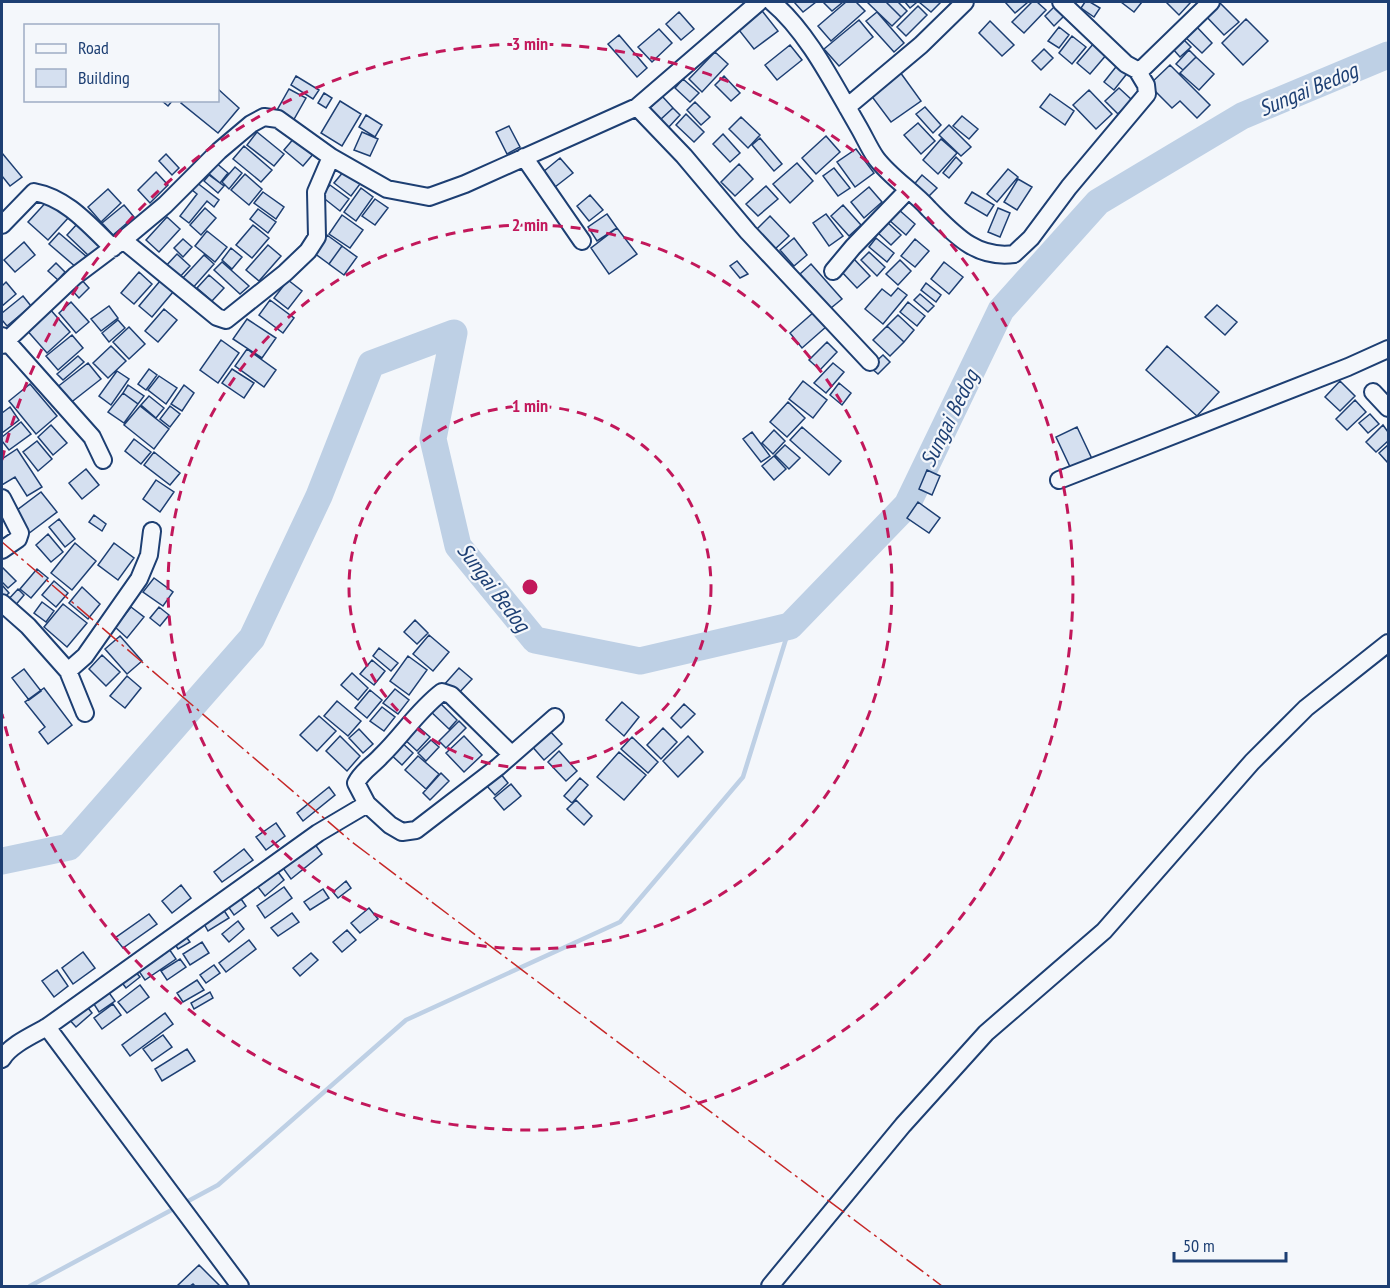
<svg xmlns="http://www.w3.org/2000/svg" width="1390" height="1288" viewBox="0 0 1390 1288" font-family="'PT Sans Narrow',sans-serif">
<rect width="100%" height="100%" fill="#f4f7fb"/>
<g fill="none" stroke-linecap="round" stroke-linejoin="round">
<path stroke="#bed0e5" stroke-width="4.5" d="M 30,1286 L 218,1185 L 406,1020 L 620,922 L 743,777 L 790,626"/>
<path stroke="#bed0e5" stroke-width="27" d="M 2,861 L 69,847 L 252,638 L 319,496 L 371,364 L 454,333 L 433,439 L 458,546 L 535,640 L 640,661 L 790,626 L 907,505 L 1001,310 L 1098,202 L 1242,116 L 1388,55"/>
</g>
<path fill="#d5e0f0" stroke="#1d3f73" stroke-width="1.5" d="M 794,2 L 816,2 L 803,12 Z
M 823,2 L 843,2 L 832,11 Z
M 846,2 L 856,2 L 865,11 L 831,41 L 818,26 Z
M 867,2 L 886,2 L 901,17 L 892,26 Z
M 886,2 L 898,2 L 907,11 L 901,17 Z
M 905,2 L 915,2 L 916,3 L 910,8 Z
M 919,2 L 941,2 L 931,12 Z
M 1005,2 L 1028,2 L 1015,13 Z
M 1032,2 L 1037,2 L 1046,10 L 1024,33 L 1012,22 Z
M 1085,2 L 1090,2 L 1100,8 L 1094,17 L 1081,8 Z
M 1121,2 L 1142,2 L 1134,12 Z
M 1166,2 L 1191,2 L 1179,15 Z
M 1213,2 L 1219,2 L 1239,22 L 1224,35 L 1202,12 Z
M 1057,4 L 1066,14 L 1054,26 L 1045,16 Z
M 918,6 L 927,15 L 906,36 L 897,27 Z
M 759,7 L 778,31 L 754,49 L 735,25 Z
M 679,12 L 694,29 L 681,40 L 666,24 Z
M 877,12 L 904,43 L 894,52 L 866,21 Z
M 1246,19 L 1268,41 L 1243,65 L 1222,43 Z
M 859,20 L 873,37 L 839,66 L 824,49 Z
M 990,21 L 1014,45 L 1002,56 L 979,33 Z
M 1195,25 L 1212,43 L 1202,53 L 1184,36 Z
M 1059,27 L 1069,35 L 1059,48 L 1048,41 Z
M 659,29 L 672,43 L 652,62 L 638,47 Z
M 619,35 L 647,68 L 637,77 L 608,44 Z
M 1072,36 L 1086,47 L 1072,64 L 1059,53 Z
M 1184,40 L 1191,47 L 1180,57 L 1173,49 Z
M 1094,43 L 1107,54 L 1090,74 L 1077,63 Z
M 790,45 L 802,60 L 777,80 L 765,65 Z
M 1044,49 L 1053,58 L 1041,70 L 1032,61 Z
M 1189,50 L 1196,57 L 1183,70 L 1176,64 Z
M 715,52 L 728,64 L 702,92 L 689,79 Z
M 1196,57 L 1214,74 L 1199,90 L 1180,73 Z
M 1119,63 L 1129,71 L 1114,90 L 1104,82 Z
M 1170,65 L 1210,105 L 1197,118 L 1180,101 L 1172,108 L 1149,85 Z
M 900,72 L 921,101 L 891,122 L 870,94 Z
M 296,76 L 319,90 L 313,99 L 291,85 Z
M 724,76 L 740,93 L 731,101 L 715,85 Z
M 683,79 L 699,93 L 690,102 L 675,88 Z
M 1119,88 L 1132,100 L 1118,114 L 1105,101 Z
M 218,89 L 239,108 L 218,133 L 181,103 L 183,100 L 218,100 Z
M 289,89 L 306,98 L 293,121 L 276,112 Z
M 1089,90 L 1112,114 L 1096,129 L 1073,105 Z
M 324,93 L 332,98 L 326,108 L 318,103 Z
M 1050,94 L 1074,111 L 1065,125 L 1040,107 Z
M 662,96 L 673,108 L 660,120 L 649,109 Z
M 161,100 L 173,100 L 168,106 Z
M 340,101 L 361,114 L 342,146 L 321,133 Z
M 695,102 L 710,117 L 701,125 L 687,110 Z
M 925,107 L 941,125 L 933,133 L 916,114 Z
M 673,108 L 680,115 L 668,128 L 660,120 Z
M 686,114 L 704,132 L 694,142 L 676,125 Z
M 366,115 L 382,125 L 375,137 L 359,127 Z
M 962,116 L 978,129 L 969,139 L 953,126 Z
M 741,117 L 760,135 L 748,148 L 729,129 Z
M 918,123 L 935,141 L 921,154 L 904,135 Z
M 949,125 L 971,147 L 961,156 L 939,135 Z
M 509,126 L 520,147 L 507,154 L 496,132 Z
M 257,132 L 284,154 L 274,166 L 247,145 Z
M 362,132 L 378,139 L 370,156 L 354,150 Z
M 723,134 L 740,153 L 730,162 L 713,144 Z
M 826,136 L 840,152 L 816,174 L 802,158 Z
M 295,137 L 314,153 L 303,166 L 284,150 Z
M 760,138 L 782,164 L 774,171 L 752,145 Z
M 941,139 L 957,153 L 938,174 L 923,160 Z
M 244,146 L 272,170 L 261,182 L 233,159 Z
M 856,149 L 874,173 L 855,187 L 837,162 Z
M 2,153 L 22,177 L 10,186 L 2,176 Z
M 166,154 L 179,168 L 172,175 L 159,161 Z
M 956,157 L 962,163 L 949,178 L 943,173 Z
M 560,158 L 573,173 L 555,187 L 543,172 Z
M 215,162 L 228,173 L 220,183 L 207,172 Z
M 797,163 L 813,181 L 790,203 L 773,184 Z
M 739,164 L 753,179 L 735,196 L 721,182 Z
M 235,167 L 242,173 L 229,189 L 222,182 Z
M 834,168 L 850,188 L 838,196 L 823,176 Z
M 1008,169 L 1018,177 L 997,202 L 987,194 Z
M 344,171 L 360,184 L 351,196 L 334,183 Z
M 156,172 L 168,185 L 150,203 L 138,190 Z
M 245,174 L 262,189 L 249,205 L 231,190 Z
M 209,175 L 224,186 L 218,193 L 204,181 Z
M 922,175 L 937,188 L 925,200 L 911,188 Z
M 1018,179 L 1032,187 L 1017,210 L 1004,202 Z
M 196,182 L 219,200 L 214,207 L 207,201 L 189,223 L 180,216 L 197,194 L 191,189 Z
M 330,185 L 349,199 L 340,211 L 321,196 Z
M 766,186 L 778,199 L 758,216 L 746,204 Z
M 869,187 L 882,202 L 864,218 L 851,202 Z
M 361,188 L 373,197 L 356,221 L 344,212 Z
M 108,189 L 121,203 L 101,222 L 88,207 Z
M 263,192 L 284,207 L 276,219 L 254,203 Z
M 972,192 L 994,205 L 987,216 L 965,203 Z
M 590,195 L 603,210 L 589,221 L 577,206 Z
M 49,199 L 69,217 L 48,240 L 28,222 Z
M 375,199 L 388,208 L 375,225 L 362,216 Z
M 124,205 L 134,217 L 113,235 L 102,223 Z
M 843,205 L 861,225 L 849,236 L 831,216 Z
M 205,208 L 216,218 L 201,235 L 190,225 Z
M 998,208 L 1010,213 L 1000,237 L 988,232 Z
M 258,209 L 276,222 L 268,233 L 250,219 Z
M 898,209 L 915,224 L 906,235 L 889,220 Z
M 607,214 L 617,228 L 597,241 L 588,227 Z
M 826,214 L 843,236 L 829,246 L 813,223 Z
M 342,215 L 363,230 L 350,248 L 329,234 Z
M 770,216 L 789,236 L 774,250 L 755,231 Z
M 167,217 L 180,229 L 159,252 L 146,240 Z
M 887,222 L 901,235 L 891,245 L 877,232 Z
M 78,223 L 101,245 L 90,257 L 67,235 Z
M 253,225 L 269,238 L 252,258 L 236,245 Z
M 617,228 L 637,254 L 609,274 L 591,248 Z
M 207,231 L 227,247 L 215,262 L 195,246 Z
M 59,233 L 87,257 L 77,268 L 49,244 Z
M 327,235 L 342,246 L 329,264 L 314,253 Z
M 794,238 L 807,255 L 794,266 L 780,250 Z
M 876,238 L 894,253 L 887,262 L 869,247 Z
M 183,239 L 192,247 L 183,257 L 174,248 Z
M 915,239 L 929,251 L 915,267 L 901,256 Z
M 24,242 L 35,255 L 15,272 L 4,260 Z
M 268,245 L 281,256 L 259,281 L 246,270 Z
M 342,246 L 357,257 L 344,275 L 329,264 Z
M 231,248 L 242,257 L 232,269 L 222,260 Z
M 869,252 L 885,267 L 877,276 L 861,260 Z
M 177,254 L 190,266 L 177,280 L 164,268 Z
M 204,255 L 214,264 L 191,290 L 181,280 Z
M 853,258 L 870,276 L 857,288 L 840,270 Z
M 900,260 L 911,271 L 898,285 L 886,274 Z
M 737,261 L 748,274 L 740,278 L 730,266 Z
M 222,262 L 249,286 L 240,294 L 214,270 Z
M 944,262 L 963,277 L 949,294 L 931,279 Z
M 56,263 L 65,272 L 58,280 L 48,271 Z
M 811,264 L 842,299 L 831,308 L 800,274 Z
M 139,272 L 152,284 L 134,304 L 121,293 Z
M 209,275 L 224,288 L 212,301 L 197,288 Z
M 80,278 L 89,288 L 79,298 L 70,288 Z
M 288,280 L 302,291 L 288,309 L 274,298 Z
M 160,281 L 173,292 L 152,317 L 139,306 Z
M 6,282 L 16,294 L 2,306 L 2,286 Z
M 926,283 L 941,295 L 936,302 L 921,290 Z
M 898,288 L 907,295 L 883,324 L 865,309 L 882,289 L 891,296 Z
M 920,294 L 934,306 L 928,312 L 914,300 Z
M 23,296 L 31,306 L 7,326 L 2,320 L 2,313 Z
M 270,300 L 294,318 L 283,333 L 259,315 Z
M 71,302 L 89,322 L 76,333 L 59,313 Z
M 908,302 L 925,316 L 917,326 L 900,312 Z
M 1217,305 L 1237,322 L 1225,335 L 1205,317 Z
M 109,306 L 118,318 L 101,331 L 91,319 Z
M 49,308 L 70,332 L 47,353 L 25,328 Z
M 164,309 L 177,320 L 158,342 L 145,331 Z
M 814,312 L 827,326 L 802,348 L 790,333 Z
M 898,315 L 914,330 L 904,342 L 887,326 Z
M 247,319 L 276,338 L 262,358 L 233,339 Z
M 118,320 L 125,328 L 109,342 L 102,333 Z
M 887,326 L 904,342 L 890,356 L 873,340 Z
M 129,327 L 145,344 L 129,359 L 113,342 Z
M 72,335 L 83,348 L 58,370 L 46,356 Z
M 221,340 L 239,353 L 218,383 L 200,370 Z
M 827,342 L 837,352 L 820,370 L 809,360 Z
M 111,346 L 126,361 L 108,378 L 93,363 Z
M 1167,346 L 1219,392 L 1197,416 L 1146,370 Z
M 247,349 L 276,370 L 264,387 L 235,366 Z
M 883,355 L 890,362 L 878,374 L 870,367 Z
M 78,356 L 84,362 L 63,380 L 57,374 Z
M 88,363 L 101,379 L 69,404 L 56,388 Z
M 833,363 L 844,372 L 826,393 L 814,383 Z
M 149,369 L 157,375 L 146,390 L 138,384 Z
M 232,369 L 254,383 L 244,398 L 222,383 Z
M 117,371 L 129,379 L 111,405 L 99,396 Z
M 159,376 L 177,388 L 166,404 L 148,390 Z
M 803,381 L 827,400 L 813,418 L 789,399 Z
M 1340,381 L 1355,396 L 1340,411 L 1325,397 Z
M 839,383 L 851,393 L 842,405 L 830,395 Z
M 30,384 L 57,416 L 36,434 L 9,401 Z
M 128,385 L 144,396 L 138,404 L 123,393 Z
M 184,385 L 194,393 L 182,411 L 171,404 Z
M 123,393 L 138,404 L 124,423 L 108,412 Z
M 149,396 L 164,408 L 156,418 L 141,405 Z
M 1355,400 L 1366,412 L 1347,430 L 1336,419 Z
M 788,402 L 805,418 L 787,437 L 770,422 Z
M 140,406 L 169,429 L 154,449 L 124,425 Z
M 170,406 L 180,414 L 170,427 L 160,419 Z
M 10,407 L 19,420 L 2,433 L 2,413 Z
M 1370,414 L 1379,424 L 1368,433 L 1359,423 Z
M 21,422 L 31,434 L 9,450 L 2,441 L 2,437 Z
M 51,425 L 67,443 L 53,455 L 38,437 Z
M 1383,425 L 1388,432 L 1388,441 L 1376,452 L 1366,442 Z
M 802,427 L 841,461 L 829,475 L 790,440 Z
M 1077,427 L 1093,461 L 1072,471 L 1056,437 Z
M 774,430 L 785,441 L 773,454 L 762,443 Z
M 752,432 L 770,456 L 761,462 L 743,439 Z
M 134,439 L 151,452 L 141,464 L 125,451 Z
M 37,441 L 52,459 L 38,471 L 23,452 Z
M 785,445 L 800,458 L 789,469 L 775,455 Z
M 1388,445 L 1388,463 L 1379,453 Z
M 17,449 L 42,487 L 27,496 L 15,477 L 2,485 L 2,459 Z
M 154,452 L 180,473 L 170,485 L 144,465 Z
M 774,456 L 786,469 L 774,480 L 762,466 Z
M 86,469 L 99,485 L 82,499 L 69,483 Z
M 927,470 L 940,476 L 932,495 L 919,489 Z
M 156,480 L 174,492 L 160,512 L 143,499 Z
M 41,492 L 57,512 L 28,534 L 13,513 Z
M 918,502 L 940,518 L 929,533 L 907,518 Z
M 94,515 L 106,524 L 102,531 L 89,522 Z
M 59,519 L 75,539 L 65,547 L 49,527 Z
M 48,534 L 63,552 L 51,562 L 36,545 Z
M 75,543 L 96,561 L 72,590 L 51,573 Z
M 114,543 L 134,558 L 118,580 L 98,565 Z
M 2,567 L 16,581 L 8,588 L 2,582 Z
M 37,569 L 48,578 L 31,598 L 20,589 Z
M 154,578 L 173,592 L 163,606 L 143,592 Z
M 54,581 L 68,593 L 56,607 L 42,595 Z
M 2,585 L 9,593 L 2,599 Z
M 82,587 L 100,604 L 88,619 L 69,603 Z
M 18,589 L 24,595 L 14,607 L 7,601 Z
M 42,602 L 54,611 L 46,622 L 34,613 Z
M 63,604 L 87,623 L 67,647 L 44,627 Z
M 131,607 L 144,617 L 127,638 L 115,627 Z
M 159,607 L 169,615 L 160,626 L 150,618 Z
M 415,620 L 428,633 L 417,644 L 404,632 Z
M 429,635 L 449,652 L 433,671 L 413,654 Z
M 120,636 L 142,661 L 127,674 L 105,649 Z
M 379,648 L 398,663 L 391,671 L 373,656 Z
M 102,655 L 120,672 L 106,686 L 89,669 Z
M 408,656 L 427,670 L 409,695 L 390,681 Z
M 372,660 L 385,671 L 374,685 L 360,674 Z
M 459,668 L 472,679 L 455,697 L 443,686 Z
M 24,669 L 41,691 L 29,700 L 12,678 Z
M 352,673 L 368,688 L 358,700 L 341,685 Z
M 127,676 L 141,688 L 125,708 L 110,696 Z
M 44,688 L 72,725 L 48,744 L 39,732 L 45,727 L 25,702 Z
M 395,689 L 409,700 L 398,714 L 383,703 Z
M 370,690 L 382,700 L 367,718 L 355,708 Z
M 437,700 L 457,720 L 449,729 L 428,709 Z
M 337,701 L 361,721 L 348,736 L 324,716 Z
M 622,702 L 639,717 L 624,736 L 606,720 Z
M 684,704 L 695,714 L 681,728 L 671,718 Z
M 382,707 L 395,717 L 384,731 L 370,721 Z
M 319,716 L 336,731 L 317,751 L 300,735 Z
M 459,721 L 466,728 L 446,748 L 439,741 Z
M 414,723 L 430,737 L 417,751 L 402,737 Z
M 547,728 L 562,744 L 544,760 L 530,744 Z
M 663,728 L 677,742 L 661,759 L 647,745 Z
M 359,729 L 373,744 L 363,753 L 349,738 Z
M 340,736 L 360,756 L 347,771 L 326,751 Z
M 464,736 L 482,755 L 464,772 L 446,753 Z
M 688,736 L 703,752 L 678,777 L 663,761 Z
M 632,737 L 658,762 L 648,773 L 621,749 Z
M 399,740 L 413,753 L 402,765 L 388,752 Z
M 431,740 L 439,747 L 426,761 L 418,753 Z
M 559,751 L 577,771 L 566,781 L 548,762 Z
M 619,752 L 646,775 L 624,800 L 597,777 Z
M 418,756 L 439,774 L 426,789 L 405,770 Z
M 441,773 L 449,781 L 430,800 L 423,793 Z
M 500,773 L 508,783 L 495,795 L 486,785 Z
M 580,778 L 588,785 L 572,803 L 564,796 Z
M 511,784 L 521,796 L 504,810 L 494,798 Z
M 329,787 L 335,795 L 303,821 L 297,813 Z
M 576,800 L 592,816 L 584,825 L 567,809 Z
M 276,823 L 285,836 L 266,850 L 256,837 Z
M 314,843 L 322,854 L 291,879 L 283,868 Z
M 244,849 L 253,860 L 222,882 L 214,872 Z
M 278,872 L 284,880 L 265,896 L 258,887 Z
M 346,881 L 351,888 L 338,898 L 333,892 Z
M 181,885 L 191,898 L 172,913 L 162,901 Z
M 284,887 L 292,898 L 265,918 L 257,906 Z
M 323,889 L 329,898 L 310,910 L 304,902 Z
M 239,896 L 246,906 L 234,915 L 227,905 Z
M 369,908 L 378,919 L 360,933 L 351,923 Z
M 223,909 L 229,918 L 208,931 L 203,922 Z
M 292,913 L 299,922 L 278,936 L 271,928 Z
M 149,914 L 157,924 L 123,948 L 115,938 Z
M 238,921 L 244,929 L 229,942 L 222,934 Z
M 347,930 L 356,940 L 342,952 L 333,942 Z
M 184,934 L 190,942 L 178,949 L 173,941 Z
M 249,940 L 256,949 L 226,972 L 219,963 Z
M 202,942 L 209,953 L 190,965 L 183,954 Z
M 167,946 L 176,959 L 145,980 L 136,967 Z
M 83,952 L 95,968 L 73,984 L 62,968 Z
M 311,953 L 318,960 L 300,976 L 293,968 Z
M 180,959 L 186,967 L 167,980 L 161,971 Z
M 214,965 L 220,973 L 206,983 L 200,975 Z
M 133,969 L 140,977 L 126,988 L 120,980 Z
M 57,970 L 68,986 L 54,997 L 42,981 Z
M 197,980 L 204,990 L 183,1002 L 177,993 Z
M 140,985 L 149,997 L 127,1013 L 118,1002 Z
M 105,987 L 115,1001 L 99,1012 L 90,998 Z
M 210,992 L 213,998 L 194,1009 L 191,1003 Z
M 85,1004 L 92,1013 L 76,1027 L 68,1018 Z
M 113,1004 L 121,1015 L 102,1029 L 94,1018 Z
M 165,1013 L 173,1024 L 130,1056 L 122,1045 Z
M 163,1035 L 172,1047 L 152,1061 L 143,1049 Z
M 187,1049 L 195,1061 L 162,1081 L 155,1069 Z
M 199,1265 L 220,1286 L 195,1286 L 193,1284 L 190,1286 L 177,1286 Z"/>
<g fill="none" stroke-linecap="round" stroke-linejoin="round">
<defs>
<path id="minor" d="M 772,2 C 808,32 834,85 858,126 C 864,136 869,148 876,158 C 891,178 913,191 929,209 C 955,235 976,259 1014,254 L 1031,238 L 1069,187 L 1147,94 L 1146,85 L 1137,70
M 1061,2 L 1126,64 L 1137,70 L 1141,70 L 1211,2
M 637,107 L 684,156 L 748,232 L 870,362
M 847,107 L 921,45 L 965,2
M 524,157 L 582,241
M 2,225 L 34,192 C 67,198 89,225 113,248
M 123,240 L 217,317 L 226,320 L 285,273 L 308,251 L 317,237 L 316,192 L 331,157
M 833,271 L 853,247 L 907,191
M 2,336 L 92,437 L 103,460
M 2,345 L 75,276 L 123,240 L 165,205 L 219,151 L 251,124 L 264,117 L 278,119 L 331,157 L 387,189 L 429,197 L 465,184 L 637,107 L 759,2
M 1373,392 L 1388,408
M 1059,480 L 1348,367 L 1388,349
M 2,498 L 20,533 L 18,539 L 2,550
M 2,603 L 28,626 L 68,671 L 85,713
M 68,671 L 85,656 L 139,579 L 149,555 L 152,531
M 367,804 L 356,783 C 362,771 372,766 381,756 C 402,736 418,710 442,692 L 451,695 L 511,754
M 47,1027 L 240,1286
M 2,1059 C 10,1045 33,1035 47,1027 L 318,833 L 367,804 L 390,825 L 402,832 L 416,830 L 498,767 L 555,717
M 770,1286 L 903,1125 L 986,1033 L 1104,931 L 1252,762 L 1306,708 L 1388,643"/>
</defs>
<use href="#minor" stroke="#1d3f73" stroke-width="20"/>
<use href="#minor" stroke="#f4f7fb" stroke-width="16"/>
<path stroke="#c62828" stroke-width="1.5" stroke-dasharray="21 4.5 3 4.5" stroke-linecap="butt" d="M 2,542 L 352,842 L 942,1286"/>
</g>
<g fill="none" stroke="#c2185b" stroke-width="3" stroke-dasharray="10 8">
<circle cx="530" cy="587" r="181"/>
<circle cx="530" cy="587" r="362"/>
<path d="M2 460A543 543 0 1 1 2 714"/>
</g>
<g text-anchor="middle" stroke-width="4.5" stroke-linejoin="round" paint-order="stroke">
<g font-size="22" font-style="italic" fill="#1d3f73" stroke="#f4f7fb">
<text transform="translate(1308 89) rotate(-23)" y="8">Sungai Bedog</text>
<text transform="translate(949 418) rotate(-64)" y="8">Sungai Bedog</text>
<text transform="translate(494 587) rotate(53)" y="8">Sungai Bedog</text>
</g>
</g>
<circle cx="530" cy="587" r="9" fill="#c2185b" stroke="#f4f7fb" stroke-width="3"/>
<g font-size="18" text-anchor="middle" font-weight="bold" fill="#c2185b" stroke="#f4f7fb" stroke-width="4.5" stroke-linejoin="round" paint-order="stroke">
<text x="530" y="50">3 min</text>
<text x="530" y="231">2 min</text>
<text x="530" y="412">1 min</text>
</g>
<rect width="1390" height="1288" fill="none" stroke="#1d3f73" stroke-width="6"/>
<rect x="24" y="24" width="195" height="78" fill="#f4f7fb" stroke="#9eadc5" stroke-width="1.5"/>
<rect x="36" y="44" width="30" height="9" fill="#f4f7fb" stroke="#9eadc5" stroke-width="1.5"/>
<text x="78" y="54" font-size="18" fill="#1d3f73">Road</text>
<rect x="36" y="69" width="30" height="18" fill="#d5e0f0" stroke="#9eadc5" stroke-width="1.5"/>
<text x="78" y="84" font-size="18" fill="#1d3f73">Building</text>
<path d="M1174 1252v9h112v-9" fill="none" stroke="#1d3f73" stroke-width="3"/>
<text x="1183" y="1252" font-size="18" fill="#1d3f73" stroke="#f4f7fb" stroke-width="4.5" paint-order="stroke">50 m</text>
</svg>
